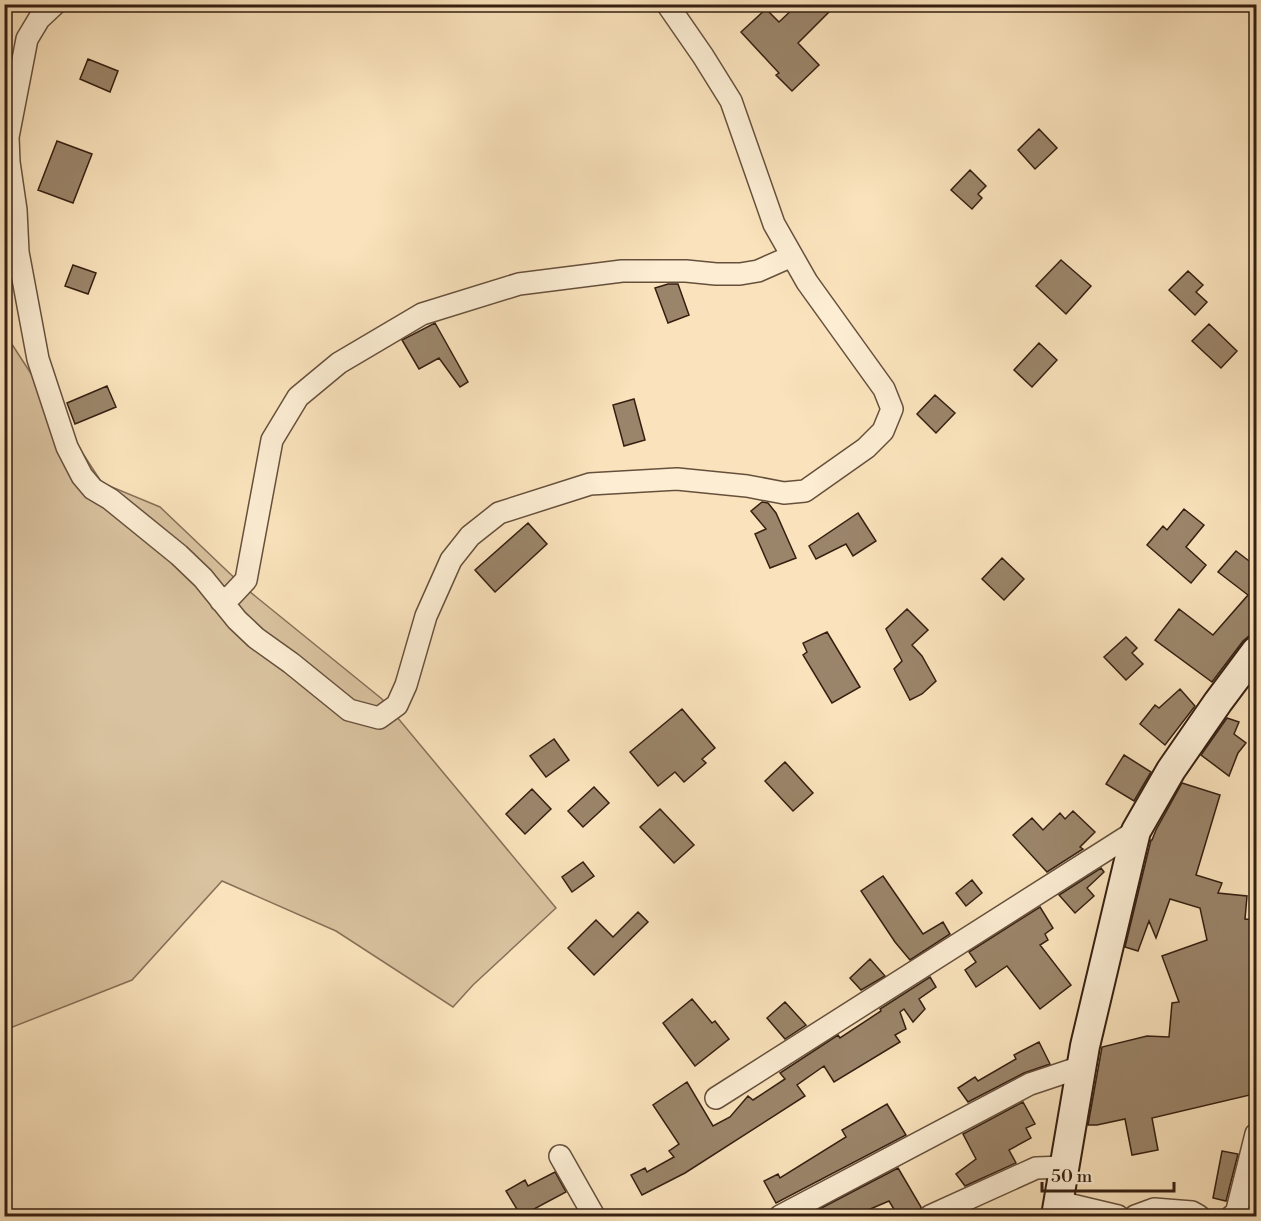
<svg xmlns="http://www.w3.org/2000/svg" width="1261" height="1221" viewBox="0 0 1261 1221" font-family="'Libre Bodoni',serif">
<rect width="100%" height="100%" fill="#fae3bc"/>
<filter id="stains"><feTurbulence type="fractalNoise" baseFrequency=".00333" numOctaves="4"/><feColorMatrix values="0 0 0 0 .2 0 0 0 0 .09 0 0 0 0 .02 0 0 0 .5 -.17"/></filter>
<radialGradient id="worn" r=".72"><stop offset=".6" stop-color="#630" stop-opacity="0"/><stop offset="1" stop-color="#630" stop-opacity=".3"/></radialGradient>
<path fill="#d9c29f" stroke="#877058" stroke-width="1.5" d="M 4,332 L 102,483 L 160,507 L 244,587 L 382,699 L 556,908 L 473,985 L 453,1007 L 336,931 L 222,881 L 132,980 L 5,1030 Z"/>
<path fill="#9b856a" stroke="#351f11" stroke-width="1.5" d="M 806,4 L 837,4 L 798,43 L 819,65 L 792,91 L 776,75 L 779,73 L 741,32 L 766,9 L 779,22 L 796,6 L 800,10 Z
M 88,59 L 118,71 L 110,92 L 80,79 Z
M 1039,129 L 1057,148 L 1035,169 L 1018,150 Z
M 57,141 L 92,154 L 73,203 L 38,190 Z
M 970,170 L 986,186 L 978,194 L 982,198 L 972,209 L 951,190 Z
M 1061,260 L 1091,286 L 1066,314 L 1036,286 Z
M 73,265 L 96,273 L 88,294 L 65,286 Z
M 1188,271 L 1203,285 L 1196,292 L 1207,302 L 1195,315 L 1169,290 Z
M 668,284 L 678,284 L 689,315 L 668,323 L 655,288 Z
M 435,323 L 468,382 L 460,387 L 439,358 L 419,369 L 402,340 Z
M 1209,324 L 1237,351 L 1221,368 L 1192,341 Z
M 1039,343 L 1057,360 L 1032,387 L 1014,370 Z
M 107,386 L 116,407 L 75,424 L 67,403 Z
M 935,395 L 955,413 L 936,433 L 917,414 Z
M 634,399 L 645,440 L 624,446 L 613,405 Z
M 762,502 L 768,503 L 776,513 L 796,558 L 770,568 L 755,534 L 766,529 L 751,511 Z
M 1184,509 L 1204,525 L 1186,547 L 1206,565 L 1191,583 L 1147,545 L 1163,526 L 1167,530 Z
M 858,513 L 876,541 L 853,556 L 846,544 L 816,559 L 809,546 Z
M 528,523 L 547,544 L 495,592 L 475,570 Z
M 1236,551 L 1257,567 L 1257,635 L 1249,636 L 1243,641 L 1212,682 L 1155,640 L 1179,609 L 1213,635 L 1248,595 L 1218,572 Z
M 1002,558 L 1024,579 L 1004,600 L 982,579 Z
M 907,609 L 928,630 L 912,645 L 922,656 L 936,681 L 922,694 L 910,700 L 894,669 L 902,661 L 886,629 Z
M 827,632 L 860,687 L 832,703 L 803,655 L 807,652 L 803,643 Z
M 1126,637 L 1137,648 L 1132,653 L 1143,664 L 1126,680 L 1104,657 Z
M 1180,689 L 1195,706 L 1165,745 L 1140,724 L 1155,705 L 1159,708 Z
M 682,709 L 715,748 L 702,759 L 706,763 L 684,782 L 675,772 L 658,786 L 630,752 Z
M 1227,718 L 1239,722 L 1234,734 L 1246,743 L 1238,753 L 1229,776 L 1201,755 Z
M 554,739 L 569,760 L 546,777 L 530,756 Z
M 1124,755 L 1151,772 L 1134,801 L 1106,784 Z
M 785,762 L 813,793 L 793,811 L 765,781 Z
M 1182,783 L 1220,795 L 1196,875 L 1222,883 L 1218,893 L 1247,896 L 1245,919 L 1257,920 L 1257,1052 L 1254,1053 L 1250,1095 L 1152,1118 L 1158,1150 L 1132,1155 L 1125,1119 L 1097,1125 L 1088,1125 L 1102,1047 L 1147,1036 L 1169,1037 L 1172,1003 L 1179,1002 L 1162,956 L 1207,940 L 1200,908 L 1170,899 L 1156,938 L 1149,921 L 1138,951 L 1125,947 L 1151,840 L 1152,840 L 1156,830 Z
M 594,787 L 609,803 L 583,827 L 568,811 Z
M 532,789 L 551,809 L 525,834 L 506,814 Z
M 660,809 L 694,845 L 674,863 L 640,827 Z
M 1073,811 L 1095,832 L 1080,847 L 1083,849 L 1047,872 L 1013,835 L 1032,818 L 1043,830 L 1060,813 L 1065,819 Z
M 583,862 L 594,876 L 572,892 L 562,877 Z
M 1101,868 L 1104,872 L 1087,888 L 1094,896 L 1075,913 L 1059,895 Z
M 883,876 L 923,934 L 943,922 L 950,934 L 910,960 L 895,942 L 861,891 Z
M 972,880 L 982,893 L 966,906 L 956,893 Z
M 1040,907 L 1053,928 L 1045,934 L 1048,940 L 1040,945 L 1071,985 L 1040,1009 L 1007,966 L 976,987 L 965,970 L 976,962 L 969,952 Z
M 638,912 L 648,922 L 594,975 L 568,948 L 596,920 L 613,937 Z
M 870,959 L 885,976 L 861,990 L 850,978 Z
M 930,977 L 936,987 L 919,999 L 925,1009 L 913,1022 L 904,1009 L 900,1012 L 906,1029 L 895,1035 L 900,1042 L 834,1082 L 824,1066 L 797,1085 L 805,1096 L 685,1173 L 642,1195 L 631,1175 L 645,1168 L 647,1172 L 674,1157 L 669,1151 L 679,1144 L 653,1105 L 687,1082 L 713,1126 L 730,1117 L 748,1096 L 753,1100 L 785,1079 L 780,1073 L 838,1035 L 840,1038 L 881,1011 L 880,1009 Z
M 692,999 L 712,1023 L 715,1021 L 729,1039 L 695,1066 L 663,1023 Z
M 785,1002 L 806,1025 L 785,1039 L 767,1018 Z
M 1039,1042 L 1050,1064 L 1024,1073 L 968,1102 L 958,1088 L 975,1077 L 978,1081 L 1016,1059 L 1014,1055 Z
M 1023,1102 L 1035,1124 L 1026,1128 L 1031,1138 L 1009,1150 L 1016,1163 L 965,1186 L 956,1174 L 976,1159 L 963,1134 Z
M 887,1104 L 906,1135 L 776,1203 L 764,1181 L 778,1174 L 780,1178 L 846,1137 L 842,1130 Z
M 1222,1151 L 1238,1154 L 1226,1201 L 1213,1198 Z
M 898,1168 L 921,1207 L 918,1216 L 898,1216 L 889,1201 L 854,1216 L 806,1216 Z
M 555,1172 L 566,1192 L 521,1216 L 506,1191 L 525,1180 L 528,1186 Z"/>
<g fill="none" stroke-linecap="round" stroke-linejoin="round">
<defs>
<path id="street" d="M 55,4 L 39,19 L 27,39 L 8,137 L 9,162 L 16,210 L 18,252 L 38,359 L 67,447 L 82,476 L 93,489 L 110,499 L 179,555 L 203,578 L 237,620 L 256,638 L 291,663 L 349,710 L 379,718 L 397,705 L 406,685 L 426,616 L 451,560 L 470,536 L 499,513 L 590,484 L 677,479 L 747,486 L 784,493 L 805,491 L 866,448 L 883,431 L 892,409 L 884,389 L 807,282 L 774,224 L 731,101 L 703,56 L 667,4
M 221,601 L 232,595 L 246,580 L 272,440 L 298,397 L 339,363 L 422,314 L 519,284 L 622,271 L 686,271 L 716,274 L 740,274 L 758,271 L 792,256
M 716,1098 L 1136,831
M 560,1156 L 594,1216
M 1059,1202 L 1118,1216
M 780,1216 L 1030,1084 L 1081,1067
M 930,1216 L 1036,1168 L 1065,1167
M 1135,1216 L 1154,1209 L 1192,1212 L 1199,1216
M 1232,1216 L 1236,1214 L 1256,1134"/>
<path id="secondary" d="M 1056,1216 L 1085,1046 L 1136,831 L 1171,770 L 1218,702 L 1256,651"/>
</defs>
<use href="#street" stroke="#66503c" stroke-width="24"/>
<use href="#secondary" stroke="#351f11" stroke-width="32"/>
<use href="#street" stroke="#fcedd3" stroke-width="21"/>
<use href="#secondary" stroke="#fcedd3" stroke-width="28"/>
</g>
<rect width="1261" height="1221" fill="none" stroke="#fae3bc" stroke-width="24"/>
<rect x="6" y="6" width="1249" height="1209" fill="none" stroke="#351f11" stroke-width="3"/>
<rect x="12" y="12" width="1237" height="1197" fill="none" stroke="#351f11" stroke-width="1.5"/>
<path d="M1042 1182v9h132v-9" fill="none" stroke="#351f11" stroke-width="3"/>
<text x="1051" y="1182" font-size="18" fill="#351f11" stroke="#fcedd3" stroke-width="4.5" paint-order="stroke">50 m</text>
<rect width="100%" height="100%" filter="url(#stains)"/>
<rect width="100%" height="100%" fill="url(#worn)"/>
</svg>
